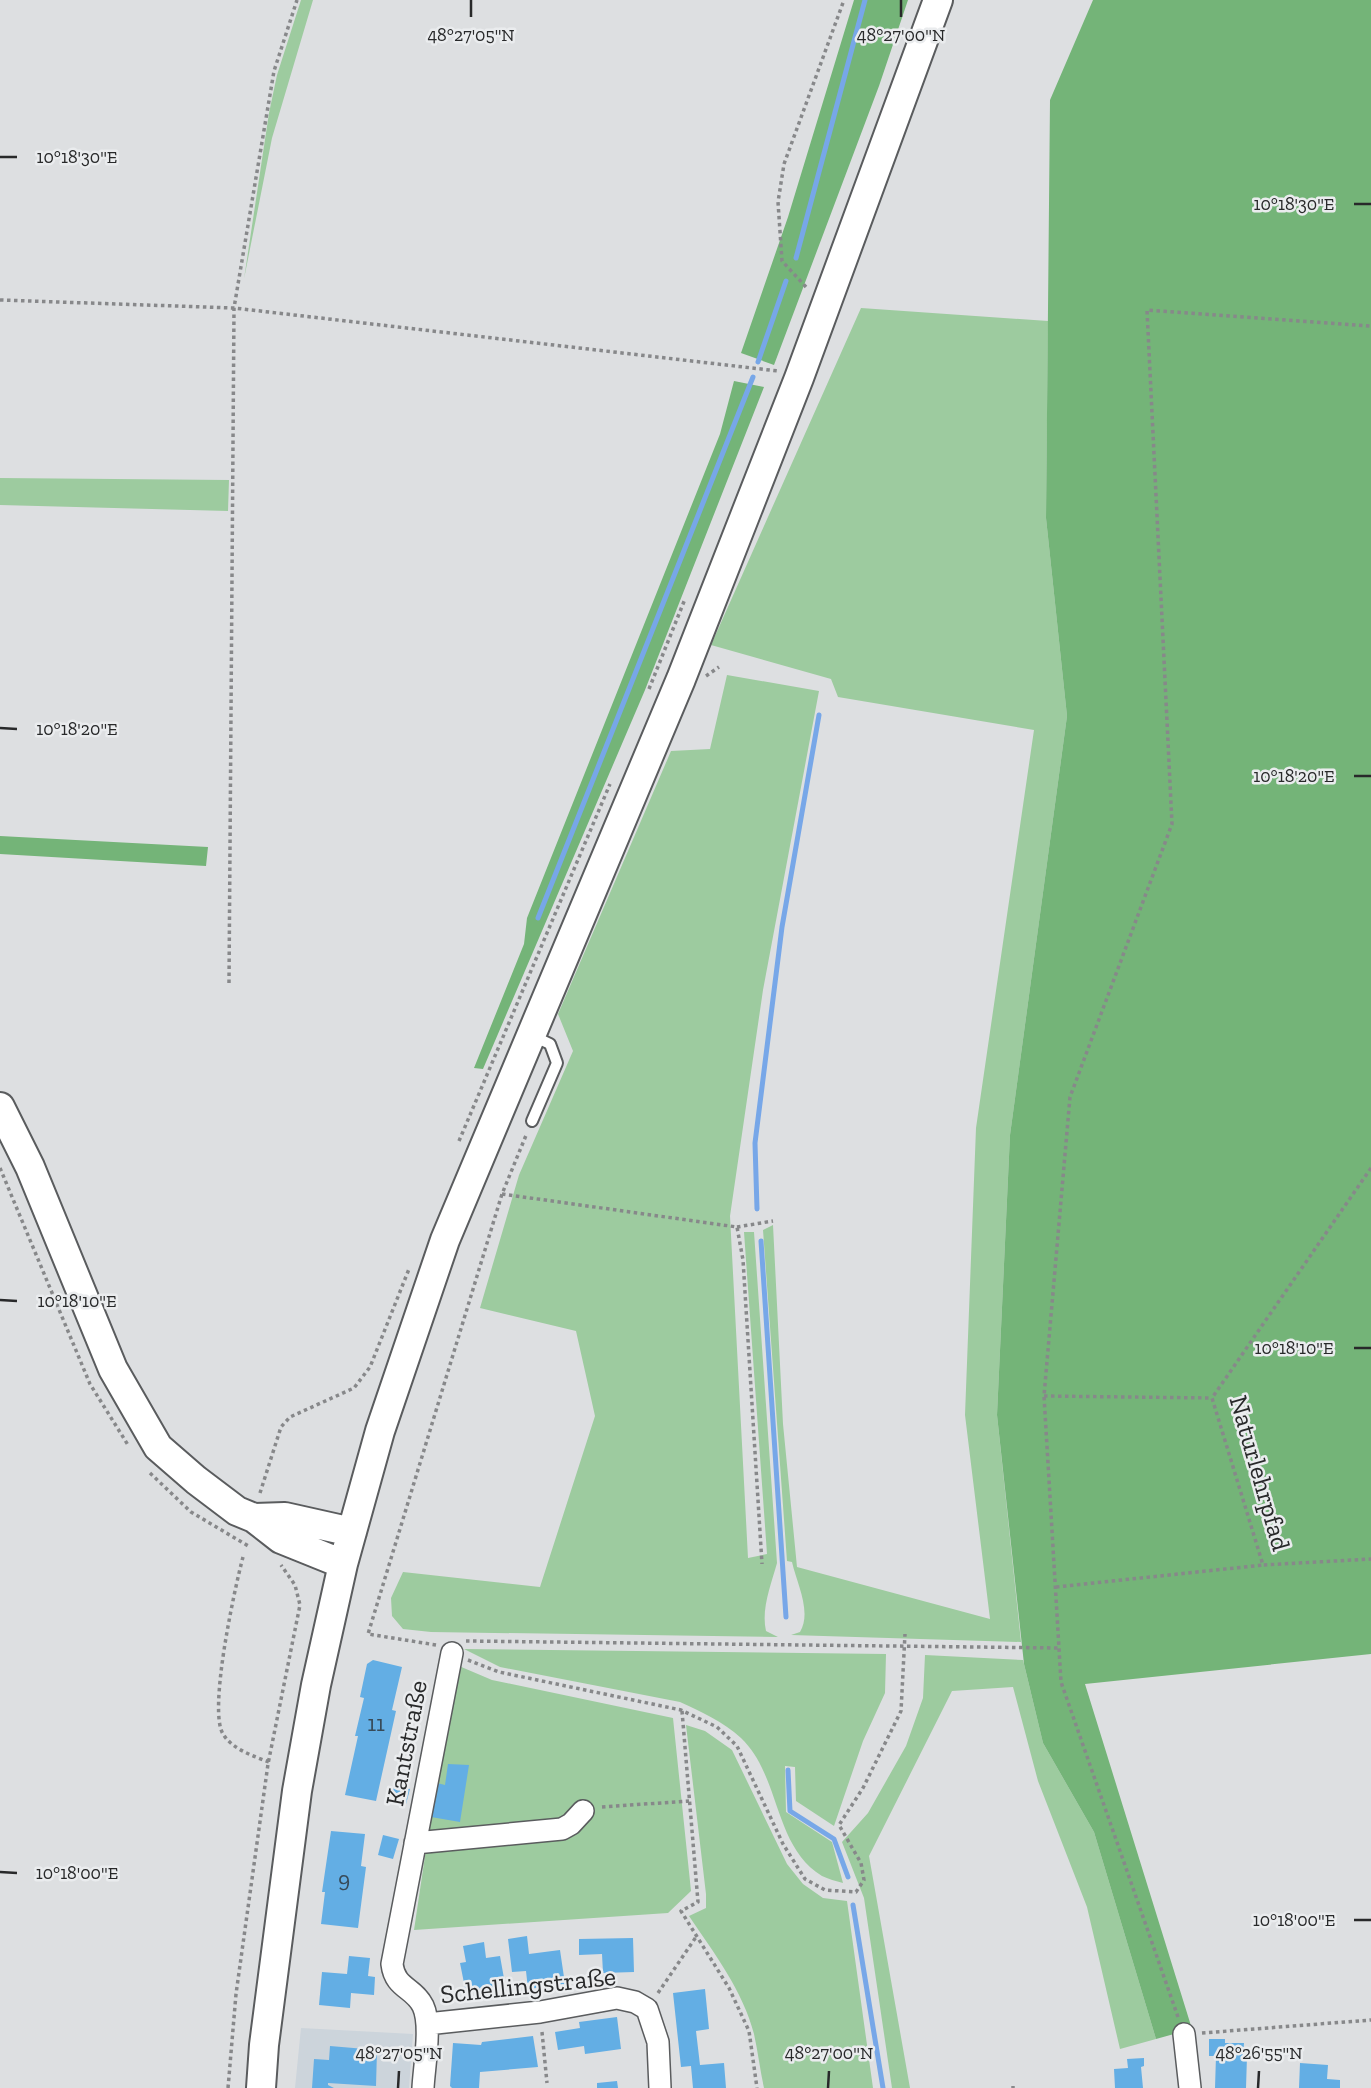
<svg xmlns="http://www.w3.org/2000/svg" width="1371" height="2088" viewBox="0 0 1371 2088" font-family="'Zilla Slab',serif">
<rect width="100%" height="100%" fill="#dddfe1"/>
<path fill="#ccd4db" d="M 301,2028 L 413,2034 L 409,2088 L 295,2088 Z"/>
<path fill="#9dcb9f" d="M 301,0 L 313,0 L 272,138 L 244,279 L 269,113 L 277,75 Z
M 861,308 L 1048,321 L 1046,518 L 1067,716 L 1010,1135 L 997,1415 L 1021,1642 L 791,1635 L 800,1632 C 812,1612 797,1584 792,1562 L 787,1561 L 763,1230 L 773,1225 L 783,1424 L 797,1567 L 990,1619 L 965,1415 L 976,1128 L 1034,730 L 838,697 L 831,679 L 711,645 Z
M 0,478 L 229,480 L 228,511 L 0,505 Z
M 727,675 L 819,691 L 763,990 L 730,1216 L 748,1558 L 767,1554 L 744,1232 L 754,1232 L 777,1563 C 771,1585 761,1609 766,1631 L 778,1637 L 431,1632 L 403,1629 L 392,1616 L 391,1598 L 403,1572 L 540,1587 L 595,1416 L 576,1331 L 480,1308 L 519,1175 L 573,1051 L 558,1014 L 671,751 L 710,749 Z
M 464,1649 L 886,1654 L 885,1693 L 863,1741 L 834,1826 L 796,1801 L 795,1767 L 785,1766 L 786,1812 L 832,1842 L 843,1883 C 836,1881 828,1879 822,1876 C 773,1846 781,1776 741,1738 C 724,1722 700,1711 680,1702 L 500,1667 Z
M 925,1655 L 1023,1660 L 1043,1743 L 1094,1832 L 1156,2039 L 1120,2049 L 1087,1907 L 1038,1781 L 1013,1687 L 952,1691 L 869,1856 L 910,2088 L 892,2088 L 864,1898 L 842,1842 L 868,1813 L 906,1746 L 923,1698 Z
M 459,1666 L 492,1680 L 673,1718 L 691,1891 L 668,1913 L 414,1930 L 431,1816 Z
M 686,1725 L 705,1731 L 732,1750 L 787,1864 L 803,1884 L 823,1898 L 847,1901 L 873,2088 L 764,2088 C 760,2070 758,2052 754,2034 C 743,1991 714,1953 689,1916 L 706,1908 L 706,1894 Z"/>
<path fill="#74b478" d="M 854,0 L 908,0 L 879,86 L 774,365 L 741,353 L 788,217 Z
M 1093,0 L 1371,0 L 1371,1654 L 1085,1684 L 1192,2029 L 1156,2039 L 1094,1832 L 1043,1743 L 1024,1664 L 997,1415 L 1010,1135 L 1067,716 L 1046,518 L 1050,100 Z
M 734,381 L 764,387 L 645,690 L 483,1069 L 474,1068 L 524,944 L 527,918 L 720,434 Z
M 0,836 L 208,847 L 206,866 L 0,854 Z"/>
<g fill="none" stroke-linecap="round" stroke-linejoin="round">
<path stroke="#77a7e8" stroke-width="5" d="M 796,258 L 865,0
M 758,362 L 786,281
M 538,918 L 753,377
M 757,1209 L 755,1143 L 782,927 L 819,715
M 761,1241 L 786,1617
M 788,1770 L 790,1811 L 834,1839 L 848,1877
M 853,1905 L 883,2088"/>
</g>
<path fill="#63aee4" d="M 373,1660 L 402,1667 L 392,1710 L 396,1711 L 376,1801 L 345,1795 L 358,1736 L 355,1736 L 364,1698 L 360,1697 L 367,1664 Z
M 448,1764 L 469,1765 L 460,1822 L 431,1817 L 437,1783 L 445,1785 Z
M 394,1786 L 410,1789 L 406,1804 L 391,1800 Z
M 331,1831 L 365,1834 L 361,1866 L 366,1867 L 358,1928 L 321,1924 L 325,1892 L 322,1892 Z
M 383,1835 L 399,1839 L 393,1859 L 378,1855 Z
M 527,1936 L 529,1954 L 560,1950 L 565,1984 L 528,1989 L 526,1971 L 512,1972 L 508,1939 Z
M 633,1938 L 634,1972 L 603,1973 L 602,1954 L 579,1955 L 579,1939 Z
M 484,1942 L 486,1958 L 500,1956 L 505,1984 L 496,1986 L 496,1990 L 477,1994 L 475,1986 L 465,1988 L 460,1963 L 466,1962 L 463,1946 Z
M 349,1956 L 370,1958 L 368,1976 L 375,1977 L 374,1995 L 351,1993 L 350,2008 L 319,2005 L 322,1972 L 347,1974 Z
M 705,1989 L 709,2029 L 696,2031 L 700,2065 L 724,2063 L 726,2088 L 693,2088 L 691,2066 L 681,2067 L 673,1993 Z
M 617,2017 L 621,2049 L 585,2054 L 584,2046 L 558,2050 L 555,2032 L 580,2028 L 579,2022 Z
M 533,2036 L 538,2067 L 480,2072 L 479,2088 L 452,2088 L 450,2086 L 453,2043 L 481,2045 L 482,2042 Z
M 1209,2039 L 1225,2039 L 1225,2043 L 1244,2043 L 1243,2056 L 1247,2056 L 1246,2088 L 1215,2088 L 1216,2056 L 1209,2056 Z
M 330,2046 L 377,2050 L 376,2086 L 328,2083 L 328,2085 L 334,2088 L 312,2088 L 314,2059 L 329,2060 Z
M 1144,2058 L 1144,2066 L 1141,2067 L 1143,2088 L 1115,2088 L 1114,2069 L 1128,2068 L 1127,2059 Z
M 1300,2063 L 1328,2065 L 1327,2079 L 1340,2080 L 1340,2088 L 1299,2088 Z
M 617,2081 L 618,2088 L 597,2088 L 597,2083 Z"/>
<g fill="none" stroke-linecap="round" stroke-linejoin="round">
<defs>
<path id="lane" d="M 532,1121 L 557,1063 L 550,1044 L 533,1036"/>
<path id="street" d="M 415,1843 L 562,1829 L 571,1824 L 583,1811
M 427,2024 L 540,2012 L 617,1998 L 635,2002 L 647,2009 L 658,2042 L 660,2088
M 1184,2034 L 1190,2088
M 423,2088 C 424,2067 432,2025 423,2006 C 414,1987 395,1989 392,1964 L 452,1653"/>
<path id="secondary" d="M 0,1107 L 30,1167 L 113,1369 L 158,1447 L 196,1480 L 237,1511 L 254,1518 L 281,1539 L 343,1564
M 254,1518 L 285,1517 L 352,1532
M 261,2088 L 264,2045 L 297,1791 L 316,1685 L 343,1564 L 380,1431 L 445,1240 L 681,679 L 799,378 L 938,0"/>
</defs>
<use href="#lane" stroke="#5a5c5e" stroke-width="14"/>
<use href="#street" stroke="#5a5c5e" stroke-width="24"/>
<use href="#secondary" stroke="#5a5c5e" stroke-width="32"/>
<path stroke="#87888a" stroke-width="3.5" stroke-dasharray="3.5 3.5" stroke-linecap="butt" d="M 806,287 L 782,261 L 778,202 L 784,164 L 844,0
M 0,300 L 234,308 L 778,371
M 706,676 L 719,667
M 649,689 L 685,599
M 229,983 L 234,308 L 274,71 L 297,0
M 459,1141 L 610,784
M 0,1168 L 90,1384 L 128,1445
M 1371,1168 L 1212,1398 L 1263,1565 L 1371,1559
M 502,1194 L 737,1227 L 743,1260 L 762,1564
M 737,1227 L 773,1221
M 1044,1396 L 1212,1398
M 150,1473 L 191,1512 L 250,1547
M 260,1493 L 281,1427 L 290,1417 L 354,1388 L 370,1367 L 409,1269
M 243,1557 C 235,1587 208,1710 223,1734 C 232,1749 253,1756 269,1762
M 1056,1587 L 1263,1565
M 466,1641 L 1059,1648
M 436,1645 L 368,1634 L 502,1194 L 527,1133
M 468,1660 L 499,1672 L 681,1710 L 717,1727 L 737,1746 L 783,1844 L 805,1879 L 825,1890 L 856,1892 L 864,1880 L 861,1863 L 839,1825 L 863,1788 L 901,1711 L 905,1634
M 682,1711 L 698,1902 L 681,1911 L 729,1988 L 749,2031 L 757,2088
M 602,1807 L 689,1801
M 658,1993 L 696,1937
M 1178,2017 L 1061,1682 L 1044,1396 L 1070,1097 L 1172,824 L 1147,310 L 1371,326
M 542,2032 L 547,2083
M 1202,2033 L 1371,2020
M 1013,2086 L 1013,2088
M 228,2088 L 236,1994 L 268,1764 L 300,1605 L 295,1585 L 281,1565"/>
<use href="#lane" stroke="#fff" stroke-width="10"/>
<use href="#street" stroke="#fff" stroke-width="21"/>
<use href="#secondary" stroke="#fff" stroke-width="28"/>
</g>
<path fill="none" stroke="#28292a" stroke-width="2.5" d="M 471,17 L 471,0M 901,17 L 901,0M 0,157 L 17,157M 1354,204 L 1371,204M 0,728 L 17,729M 1354,776 L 1371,776M 0,1300 L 17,1301M 1354,1348 L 1371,1348M 0,1872 L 17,1873M 1354,1920 L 1371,1920M 398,2088 L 399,2071M 828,2088 L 829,2071M 1258,2088 L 1259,2071"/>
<g text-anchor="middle" stroke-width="5" stroke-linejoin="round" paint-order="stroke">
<g font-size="23" fill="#374a58">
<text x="376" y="1731">11</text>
<text x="344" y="1887">9</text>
</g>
<g font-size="26" fill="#28292a" stroke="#eaecee">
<text transform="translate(1260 1473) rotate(74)" y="9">Naturlehrpfad</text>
<text transform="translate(406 1743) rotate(-79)" y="9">Kantstraße</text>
<text transform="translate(528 1985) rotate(-6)" y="9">Schellingstraße</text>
</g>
</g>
<g font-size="18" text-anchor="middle" fill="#28292a" stroke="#eaecee" stroke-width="5" stroke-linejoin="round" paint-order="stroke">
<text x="471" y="41">48°27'05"N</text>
<text x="901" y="41">48°27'00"N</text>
<text x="77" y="163">10°18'30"E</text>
<text x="1294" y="210">10°18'30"E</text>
<text x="77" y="735">10°18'20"E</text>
<text x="1294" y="782">10°18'20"E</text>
<text x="77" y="1307">10°18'10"E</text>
<text x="1294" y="1354">10°18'10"E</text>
<text x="77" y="1879">10°18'00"E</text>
<text x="1294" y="1926">10°18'00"E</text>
<text x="399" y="2059">48°27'05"N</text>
<text x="829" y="2059">48°27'00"N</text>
<text x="1259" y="2059">48°26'55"N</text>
</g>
</svg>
